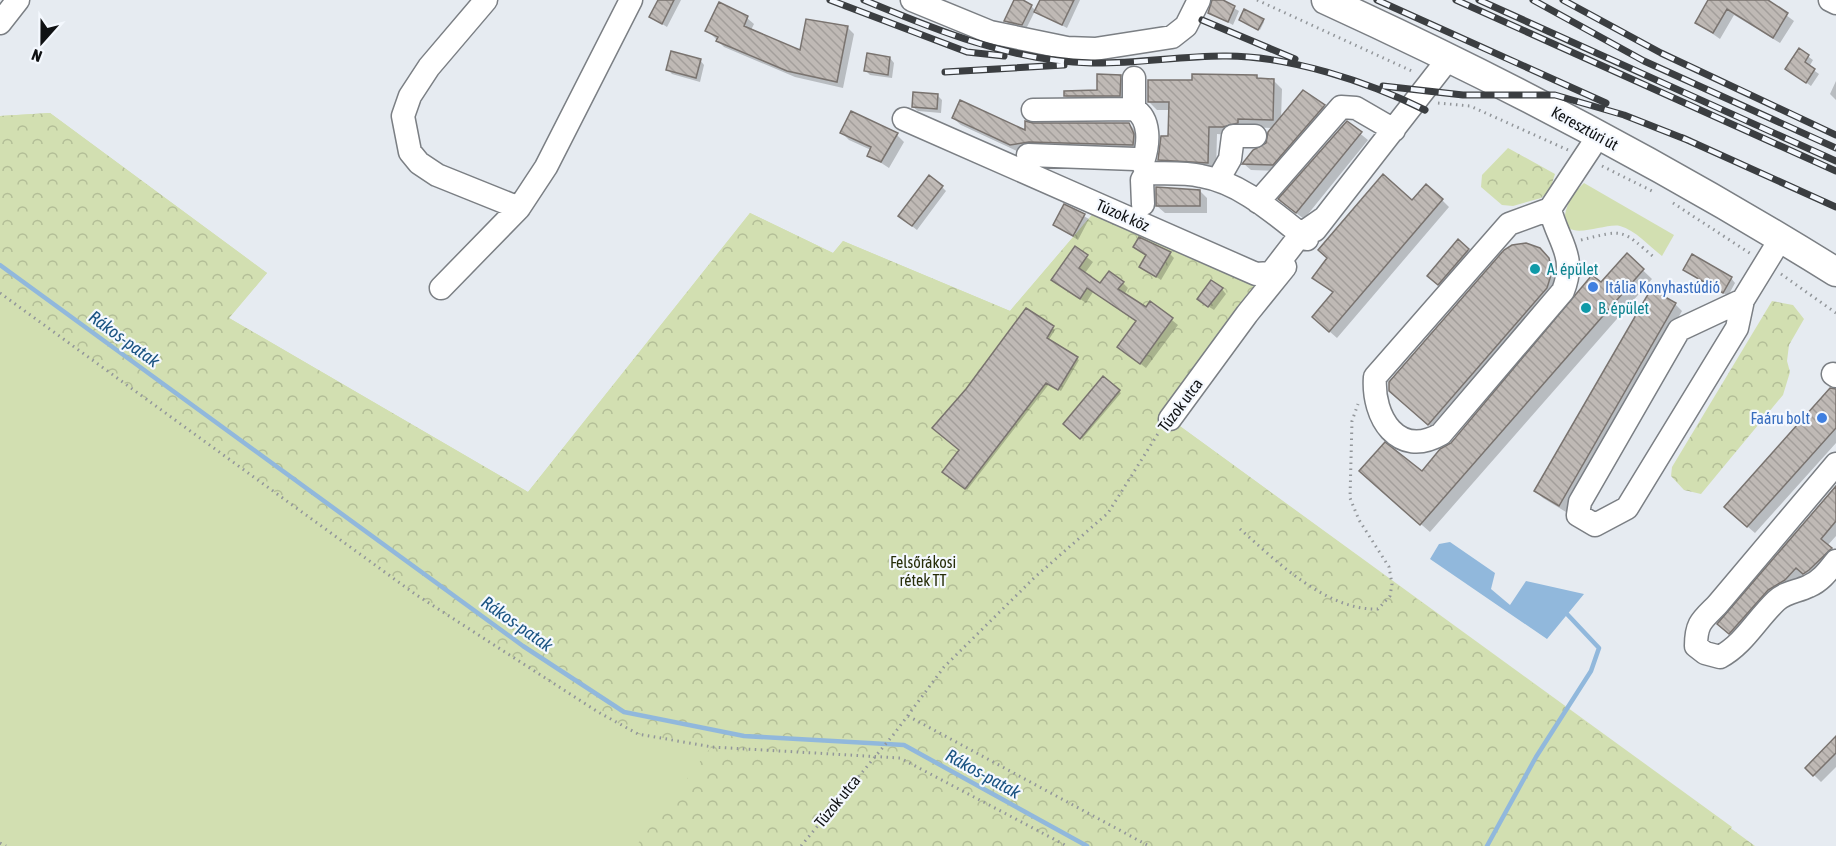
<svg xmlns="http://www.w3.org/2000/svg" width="1836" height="846" viewBox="0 0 1836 846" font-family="'Asap Condensed',sans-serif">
<defs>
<pattern id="forest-crowns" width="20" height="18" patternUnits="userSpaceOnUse" patternTransform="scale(1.5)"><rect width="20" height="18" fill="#d2dfb1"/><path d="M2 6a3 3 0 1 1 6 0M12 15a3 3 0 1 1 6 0" fill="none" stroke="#b3be97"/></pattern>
<pattern id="building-back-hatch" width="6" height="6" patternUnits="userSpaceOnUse" patternTransform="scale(1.5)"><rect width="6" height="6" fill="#bfb9b5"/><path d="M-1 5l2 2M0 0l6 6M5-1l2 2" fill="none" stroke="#a39e9b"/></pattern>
</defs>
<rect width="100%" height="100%" fill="#e6ebf1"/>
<path fill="#d2dfb1" d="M 50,113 L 267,273 L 229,318 L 528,492 L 750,213 L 833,253 L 843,241 L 1010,311 L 1097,209 L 1177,424 L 1732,827 L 1720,846 L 0,846 L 0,116 Z
M 1584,183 L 1674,235 L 1662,256 C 1649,246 1635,230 1620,226 C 1605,222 1562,245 1565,215 C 1567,202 1575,191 1584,183 Z"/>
<path fill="url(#forest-crowns)" d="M 50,113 L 267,273 L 229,318 L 528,492 L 750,213 L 833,253 L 843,241 L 1010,311 L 1097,209 L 1264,286 L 1177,424 L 1755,846 L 636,846 L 711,747 L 638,734 L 598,712 L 415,594 L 0,293 L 0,116 Z
M 1508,148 L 1555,174 L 1550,190 L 1541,198 L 1513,206 L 1502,205 L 1481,187 L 1482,175 Z
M 1772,301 L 1793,305 L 1804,319 L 1789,345 L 1787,361 L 1790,372 L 1783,395 L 1701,494 L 1684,490 L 1671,476 L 1672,467 Z"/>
<path fill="#91b8dc" d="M 1450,542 L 1495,573 L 1491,589 L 1510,605 L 1526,581 L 1584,594 L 1547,639 L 1430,559 L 1439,544 Z"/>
<path fill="#0003" d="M 660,0 L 681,0 L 667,27 L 651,17 Z
M 1016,0 L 1031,6 L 1036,11 L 1042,0 L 1080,0 L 1067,28 L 1035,11 L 1026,29 L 1010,25 L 1006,21 Z
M 1213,0 L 1219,0 L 1239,11 L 1233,25 L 1209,12 Z
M 1710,0 L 1766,0 L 1794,21 L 1780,43 L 1734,15 L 1720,39 L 1697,23 Z
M 747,18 L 754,24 L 751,30 L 801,52 L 848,28 L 854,34 L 843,88 L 795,77 L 724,47 L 707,30 Z
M 1263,20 L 1264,22 L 1260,30 L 1242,21 Z
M 1799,50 L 1813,60 L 1809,67 L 1819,74 L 1811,86 L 1787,69 Z
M 890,58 L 894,63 L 892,78 L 870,75 L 866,71 Z
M 700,60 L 704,65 L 700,82 L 672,74 L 668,70 Z
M 1120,77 L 1125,81 L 1124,100 L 1070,100 L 1065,96 L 1098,92 Z
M 1257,77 L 1260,80 L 1273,80 L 1282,89 L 1281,119 L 1324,106 L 1330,113 L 1280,171 L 1251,170 L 1244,164 L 1268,144 L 1273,128 L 1246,127 L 1232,135 L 1217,134 L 1216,171 L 1168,168 L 1159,159 L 1170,138 L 1170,110 L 1157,110 L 1149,102 L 1193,82 Z
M 1836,81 L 1836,100 L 1830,94 Z
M 937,95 L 942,100 L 941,113 L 918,111 L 913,107 Z
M 852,113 L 897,135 L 904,142 L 889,168 L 869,155 L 871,150 L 849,140 L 842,133 Z
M 953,118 L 1027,133 L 1129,124 L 1136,131 L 1140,152 L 1019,152 L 961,125 Z
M 1347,123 L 1368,140 L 1304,219 L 1287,206 Z
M 942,187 L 946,191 L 917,230 L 904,220 Z
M 1200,191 L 1207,198 L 1207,213 L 1165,213 L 1157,206 Z
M 1442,200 L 1449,207 L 1337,338 L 1321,324 L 1334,294 L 1314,278 L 1413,202 Z
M 1065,206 L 1089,219 L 1078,240 L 1055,225 Z
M 1458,242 L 1472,255 L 1443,288 L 1434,280 Z
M 1135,247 L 1170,254 L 1174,258 L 1161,280 L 1141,267 L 1147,256 Z
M 1075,248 L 1093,262 L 1085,273 L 1101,285 L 1123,283 L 1128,288 L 1124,295 L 1146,310 L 1151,303 L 1178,325 L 1146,368 L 1119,347 L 1137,322 L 1093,292 L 1086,303 L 1053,280 Z
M 1544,254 L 1552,262 L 1559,281 L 1436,431 L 1399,399 Z
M 1627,255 L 1652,279 L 1430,532 L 1370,480 L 1422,473 L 1452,444 Z
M 1685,269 L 1731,278 L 1735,283 L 1728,296 Z
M 1222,289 L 1226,294 L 1214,310 L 1203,303 Z
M 1675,304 L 1682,311 L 1566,512 L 1543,498 L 1536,491 Z
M 1026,310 L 1055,330 L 1048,341 L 1079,360 L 1061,391 L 1049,384 L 967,490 L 946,474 L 961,450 L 968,390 Z
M 1103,378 L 1121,393 L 1082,439 L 1065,424 Z
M 1836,393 L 1836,443 L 1755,533 L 1733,514 Z
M 1836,491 L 1836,536 L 1827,546 L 1836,554 L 1811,580 L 1804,574 L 1736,640 L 1726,631 Z
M 1836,738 L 1836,767 L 1821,782 L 1807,768 Z"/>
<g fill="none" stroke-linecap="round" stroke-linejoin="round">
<path stroke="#91b8dc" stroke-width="4.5" d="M 0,265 L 523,646 L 624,712 L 744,736 L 904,745 L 1087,846
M 1487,846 L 1536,757 L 1591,671 L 1599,648 L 1567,614"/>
</g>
<path fill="url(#building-back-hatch)" stroke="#79736f" stroke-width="1.5" d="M 658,0 L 674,0 L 662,24 L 649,17 Z
M 1014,0 L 1023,0 L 1032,5 L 1022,25 L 1004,21 Z
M 1040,0 L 1074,0 L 1062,25 L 1034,12 Z
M 1212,0 L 1223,0 L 1235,6 L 1228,22 L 1208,13 Z
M 1708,0 L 1768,0 L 1788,13 L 1773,38 L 1727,9 L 1713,33 L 1695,23 Z
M 719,2 L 748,16 L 744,26 L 800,50 L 806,19 L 848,26 L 837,82 L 787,71 L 716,41 L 718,37 L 705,31 Z
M 1244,9 L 1264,19 L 1258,30 L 1239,20 Z
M 1799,48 L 1809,55 L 1805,62 L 1815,69 L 1806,83 L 1785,69 Z
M 671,51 L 701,59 L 696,78 L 666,70 Z
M 867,53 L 890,57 L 888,75 L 864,71 Z
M 1097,74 L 1121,75 L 1120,96 L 1064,96 L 1064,91 L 1097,90 Z
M 1192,74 L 1257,75 L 1257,78 L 1274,79 L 1273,120 L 1238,119 L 1238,123 L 1223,127 L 1209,127 L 1208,163 L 1158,160 L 1161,136 L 1168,136 L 1169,102 L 1148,102 L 1148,80 L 1192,80 Z
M 1303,90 L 1325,105 L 1273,165 L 1242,164 L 1253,150 L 1266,143 L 1268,132 Z
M 913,92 L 938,94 L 937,109 L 912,107 Z
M 960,100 L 1025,130 L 1025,121 L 1033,123 L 1129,123 L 1134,134 L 1133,145 L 1029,142 L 1010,145 L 952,118 Z
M 851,111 L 898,133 L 881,162 L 867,156 L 871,147 L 840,133 Z
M 1347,121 L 1362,132 L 1296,213 L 1278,199 Z
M 1383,174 L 1412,200 L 1426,184 L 1443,199 L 1329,332 L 1312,317 L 1333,292 L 1312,278 L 1327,258 L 1318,250 Z
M 929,175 L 943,186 L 912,226 L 898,216 Z
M 1156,187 L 1200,190 L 1200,206 L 1156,206 Z
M 1064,204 L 1085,214 L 1073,236 L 1053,225 Z
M 1139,237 L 1171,252 L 1156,277 L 1139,267 L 1146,255 L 1133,247 Z
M 1458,239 L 1469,249 L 1438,285 L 1427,276 Z
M 1526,243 L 1540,248 L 1549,258 L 1552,272 L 1547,288 L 1428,425 L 1389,391 L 1389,382 L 1504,250 L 1512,245 Z
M 1075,246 L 1088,255 L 1079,268 L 1100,283 L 1109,271 L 1124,282 L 1118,289 L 1146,307 L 1150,301 L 1173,318 L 1140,364 L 1117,347 L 1136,321 L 1087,288 L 1080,299 L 1051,280 Z
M 1627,253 L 1644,269 L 1420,525 L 1359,471 L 1385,442 L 1422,471 L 1440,449 L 1451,443 L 1592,275 L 1601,282 Z
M 1692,254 L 1732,277 L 1723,293 L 1683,270 Z
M 1211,280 L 1223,288 L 1208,307 L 1197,299 Z
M 1651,289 L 1676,303 L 1559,506 L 1534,491 Z
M 1026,308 L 1054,326 L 1047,338 L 1078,357 L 1058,390 L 1046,383 L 965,489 L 942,472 L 959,450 L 932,428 L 966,389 Z
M 1103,376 L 1120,390 L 1080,439 L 1063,424 Z
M 1830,388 L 1836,389 L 1836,428 L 1747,527 L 1724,507 Z
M 1836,486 L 1836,521 L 1821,539 L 1832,548 L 1809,570 L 1803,574 L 1796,568 L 1785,580 L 1768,590 L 1729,634 L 1717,624 Z
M 1836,736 L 1836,753 L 1813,776 L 1805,768 Z"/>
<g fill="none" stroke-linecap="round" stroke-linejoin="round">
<defs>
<path id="minor" d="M 486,0 L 429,67 L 410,96 L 403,116 L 410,152 L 419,163 L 437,175 L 519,208
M 912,0 L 990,32 L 1067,48 L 1095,49 L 1172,37 L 1186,26 L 1199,0
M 1830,0 L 1836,3
M 0,23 L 18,0
M 1134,109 L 1134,78
M 1033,110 L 1134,109 C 1151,119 1149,144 1143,162
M 904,119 L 1256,274 L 1271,273 L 1301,234 L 1324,218
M 1028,155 L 1135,159 L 1143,162 L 1146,173 C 1164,174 1184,172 1201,176 C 1242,183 1276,215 1307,239
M 1218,180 L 1230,159 L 1233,136 L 1255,136
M 1258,202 L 1341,107 L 1356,108 L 1394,130
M 1143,204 L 1142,180 L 1146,173
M 1550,209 L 1509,224 L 1375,377 C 1372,417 1398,459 1441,434 L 1563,291 C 1577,255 1558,242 1550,209 L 1599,135
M 1315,230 L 1449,58
M 441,288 L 519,208 L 546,167 L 631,0
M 1743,300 L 1679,330 L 1580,502 L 1578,515 L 1595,525 L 1627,508 L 1737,328 L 1743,300 L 1781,238
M 1833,374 L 1836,376
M 1170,419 L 1247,314 L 1285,267
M 1836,464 L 1717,605 C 1702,620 1696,623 1696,646 L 1705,653 L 1720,657 C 1744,644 1756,620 1776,601 C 1787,591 1797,592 1809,586 C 1821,581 1828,571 1836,561"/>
<path id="major" d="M 1326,0 C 1501,80 1672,170 1836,272"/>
</defs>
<use href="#minor" stroke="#7b7f84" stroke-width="25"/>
<use href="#major" stroke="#7b7f84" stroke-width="31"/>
<path stroke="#92969a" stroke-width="3" stroke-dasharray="1.5 4.5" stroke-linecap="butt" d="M 1257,0 L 1414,72
M 1438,103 L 1470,106 L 1568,150
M 1602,166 L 1652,191
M 1673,203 L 1751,254
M 1581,240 C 1625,229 1621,229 1655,258
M 1781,274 L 1836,313
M 0,293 L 415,594 L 598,712 L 638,734 L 712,747 L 900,758 L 1067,846
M 1240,529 C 1276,561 1327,611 1378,609 L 1390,596 L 1392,584 L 1389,567 L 1359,520 L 1350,498 L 1352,421 L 1358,404
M 908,716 L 1149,846
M 0,843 L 6,846
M 801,846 L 894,734 L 944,667 L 1034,578 L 1108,513 L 1159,432"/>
<use href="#minor" stroke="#fff" stroke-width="22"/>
<use href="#major" stroke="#fff" stroke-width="28"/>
<defs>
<path id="rail" d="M 830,0 L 967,52 L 1004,56
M 864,0 C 936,30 1011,61 1091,63 C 1135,64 1179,56 1223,56 C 1287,55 1369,82 1425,110
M 1377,0 L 1606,103
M 1456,0 L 1836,171
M 1479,0 L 1836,161
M 1533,0 L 1644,61 L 1836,148
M 1563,0 L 1661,53 L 1836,135
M 1202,20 L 1295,59
M 945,72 L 1064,65
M 1383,86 L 1463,95 L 1555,95 L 1624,115 L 1690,141
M 1683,138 L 1836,207"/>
</defs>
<use href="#rail" stroke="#3b3e41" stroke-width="7"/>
<use href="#rail" stroke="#f4f8fe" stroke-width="4.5" stroke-dasharray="14" stroke-linecap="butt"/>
</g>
<g fill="#0f9aa8" stroke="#f4f8fe" stroke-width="2">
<circle cx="1535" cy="269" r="6"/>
<circle cx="1586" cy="308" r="6"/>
</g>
<g fill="#3f7fe0" stroke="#f4f8fe" stroke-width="2">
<circle cx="1593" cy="287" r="6"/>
<circle cx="1822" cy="418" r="6"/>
</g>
<g text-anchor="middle" stroke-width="4.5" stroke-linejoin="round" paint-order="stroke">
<g font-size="16" fill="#0f1113" stroke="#f4f8fe">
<text transform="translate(1585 128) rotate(29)" y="6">Keresztúri út</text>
<text transform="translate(1123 215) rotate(24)" y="6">Túzok köz</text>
<text transform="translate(1180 405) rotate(-53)" y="6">Túzok utca</text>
<text transform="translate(837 801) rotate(-51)" y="6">Túzok utca</text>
</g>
<g font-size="16" fill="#0d838f" stroke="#f4f8fe" text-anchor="start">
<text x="1547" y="275">A. épület</text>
<text x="1598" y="314">B. épület</text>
</g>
<g font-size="16" fill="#366cbe" stroke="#f4f8fe" text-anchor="start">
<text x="1605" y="293">Itália Konyhastúdió</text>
<text x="1810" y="424" text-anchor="end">Faáru bolt</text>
</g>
<g font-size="16" fill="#262d08" stroke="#f4f8fe">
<text x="923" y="568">Felsőrákosi<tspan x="923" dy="18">rétek TT</tspan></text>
</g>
<g font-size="18" font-style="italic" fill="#1a5382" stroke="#f4f8fe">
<text transform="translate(124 339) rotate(36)" y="6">Rákos-patak</text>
<text transform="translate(517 624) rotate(35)" y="6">Rákos-patak</text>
<text transform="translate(983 774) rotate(29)" y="6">Rákos-patak</text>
</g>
</g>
<g transform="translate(42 42) rotate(201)" stroke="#f4f8fe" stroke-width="4.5" paint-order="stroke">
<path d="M0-4.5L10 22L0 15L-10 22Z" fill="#0f1113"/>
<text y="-9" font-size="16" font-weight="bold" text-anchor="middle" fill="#0f1113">N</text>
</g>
</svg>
